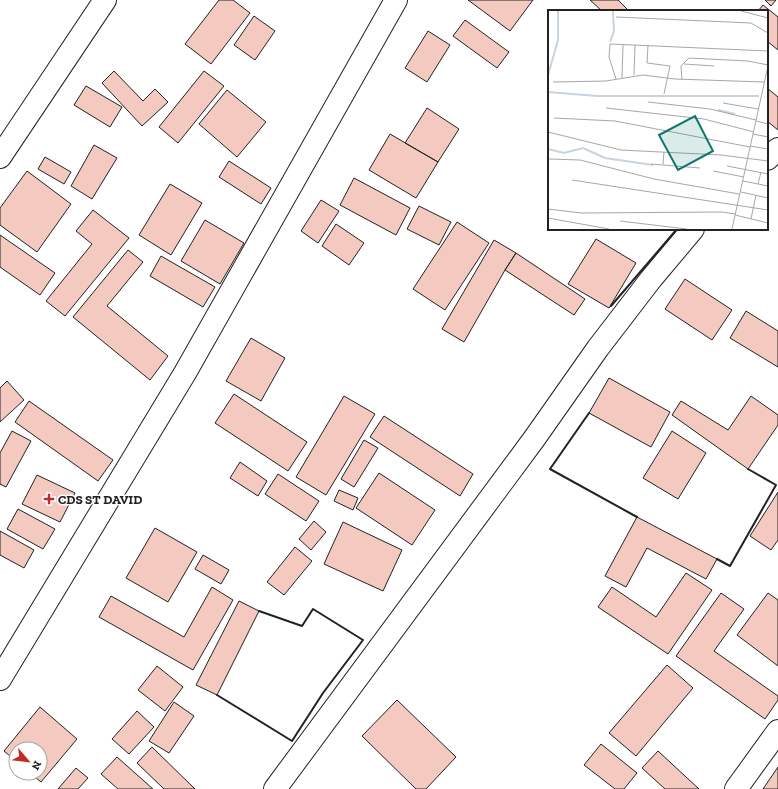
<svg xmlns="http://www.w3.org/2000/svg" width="778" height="789" viewBox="0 0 778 789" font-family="'Zilla Slab',serif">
<rect width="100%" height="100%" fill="#fff"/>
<path fill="#f3c9c0" stroke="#222" d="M 219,0 L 233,0 L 250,13 L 211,64 L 185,44 Z
M 468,0 L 533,0 L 510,31 Z
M 590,0 L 618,0 L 628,10 L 627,11 L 602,11 Z
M 765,0 L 776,0 L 771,6 Z
M 763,5 L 778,17 L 778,50 L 767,41 L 767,11 L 758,11 Z
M 254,16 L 275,31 L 255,60 L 234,45 Z
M 465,20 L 509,52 L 497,68 L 453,36 Z
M 428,31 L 450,45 L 427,82 L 405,68 Z
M 114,71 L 143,101 L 155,89 L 168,102 L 142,126 L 102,83 Z
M 204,71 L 224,86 L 178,143 L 159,127 Z
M 86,86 L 122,107 L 110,127 L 74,105 Z
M 767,88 L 778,97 L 778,130 L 767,121 Z
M 227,90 L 266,122 L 237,157 L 199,124 Z
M 427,108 L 459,129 L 438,162 L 405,143 Z
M 390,134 L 438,162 L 416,198 L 369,170 Z
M 94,145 L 117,158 L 92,199 L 71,186 Z
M 45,157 L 71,172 L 64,184 L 38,169 Z
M 229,161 L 271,188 L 261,204 L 219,177 Z
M 27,171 L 71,204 L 37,252 L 0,225 L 0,208 Z
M 354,178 L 410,208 L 396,235 L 340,205 Z
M 170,184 L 202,203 L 171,255 L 139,235 Z
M 321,200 L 339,211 L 318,243 L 301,231 Z
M 419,206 L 451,222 L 439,245 L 407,229 Z
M 93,210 L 129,238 L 65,316 L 46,301 L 92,244 L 76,231 Z
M 205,220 L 244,243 L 220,284 L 181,261 Z
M 457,222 L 489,243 L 445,310 L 413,289 Z
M 336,224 L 364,243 L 349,265 L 322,246 Z
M 0,235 L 55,273 L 40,295 L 0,267 Z
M 596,239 L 636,263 L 609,308 L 568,284 Z
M 494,240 L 516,253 L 505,270 L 464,342 L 442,329 Z
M 128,250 L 143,262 L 107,306 L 168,356 L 150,380 L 73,317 Z
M 516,253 L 585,299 L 574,315 L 505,270 Z
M 161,256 L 215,287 L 203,307 L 150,276 Z
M 685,279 L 732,310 L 712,340 L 665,309 Z
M 746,311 L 778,331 L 778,367 L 730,338 Z
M 251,338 L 285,358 L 261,401 L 226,381 Z
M 609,378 L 670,412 L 651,447 L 589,413 Z
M 7,381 L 24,400 L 0,422 L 0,388 Z
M 234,394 L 307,442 L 288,471 L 215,423 Z
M 344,396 L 375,414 L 326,495 L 296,477 Z
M 751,396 L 778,415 L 778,425 L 748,469 L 672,415 L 681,401 L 728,430 Z
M 29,401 L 113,460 L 98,481 L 15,422 Z
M 384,416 L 473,474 L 460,496 L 370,437 Z
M 12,431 L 31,441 L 6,487 L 0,484 L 0,453 Z
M 672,431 L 706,453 L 678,499 L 643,478 Z
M 364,440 L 378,448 L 354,487 L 341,479 Z
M 240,462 L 267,481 L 258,496 L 230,478 Z
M 379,473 L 435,510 L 412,545 L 356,508 Z
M 278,474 L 319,501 L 306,521 L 265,494 Z
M 37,475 L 75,493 L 60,522 L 22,504 Z
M 339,490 L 358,498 L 353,510 L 334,501 Z
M 778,492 L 778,540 L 771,550 L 750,536 Z
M 18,509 L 55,529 L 43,549 L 7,529 Z
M 637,517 L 717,559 L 706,579 L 647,548 L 626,587 L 605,576 Z
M 314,521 L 326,532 L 311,550 L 299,539 Z
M 343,522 L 402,550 L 383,591 L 324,564 Z
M 155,528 L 197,552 L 168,602 L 126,578 Z
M 0,531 L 34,550 L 24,568 L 0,555 Z
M 295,547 L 312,561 L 284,595 L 267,582 Z
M 203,555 L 229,570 L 221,584 L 195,569 Z
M 686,573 L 712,590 L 668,654 L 598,607 L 612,587 L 656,617 Z
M 212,587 L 233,600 L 193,670 L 99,617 L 111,596 L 184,637 Z
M 721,593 L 744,609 L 714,651 L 778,696 L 778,700 L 765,719 L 676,656 Z
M 768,593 L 778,600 L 778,666 L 737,635 Z
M 239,601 L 259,611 L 217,695 L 196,685 Z
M 667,665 L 693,688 L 636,756 L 609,733 Z
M 157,666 L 183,687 L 165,711 L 138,690 Z
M 397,700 L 456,757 L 426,789 L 416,789 L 362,736 Z
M 174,702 L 194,716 L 169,753 L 149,741 Z
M 40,707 L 77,739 L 41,782 L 30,773 L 40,773 L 40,749 L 16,749 L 16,761 L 4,751 Z
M 137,711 L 154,727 L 129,754 L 112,739 Z
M 601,744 L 637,773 L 624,789 L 615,789 L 584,765 Z
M 152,747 L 195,789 L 164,789 L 137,763 Z
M 658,751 L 699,789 L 665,789 L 642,768 Z
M 117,757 L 153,789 L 118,789 L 101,774 Z
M 778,767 L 778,789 L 763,789 Z
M 76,768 L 88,778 L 78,789 L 58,789 Z"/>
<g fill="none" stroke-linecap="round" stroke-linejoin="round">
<defs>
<path id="street" d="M 0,157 L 105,0
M 767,159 L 778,149
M 0,679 L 185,373 L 396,0
M 275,789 L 534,439 L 598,348 L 651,279 L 693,229
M 736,789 L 778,731"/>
</defs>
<use href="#street" stroke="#222" stroke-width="24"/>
<use href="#street" stroke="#fff" stroke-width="22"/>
<path stroke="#222" stroke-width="2" d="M 611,306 L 677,229
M 589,413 L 550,469 L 637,517
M 717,559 L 730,566 L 776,485 L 748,469
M 217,695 L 292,741 L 323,693 L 363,640 L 313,609 L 302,626 L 259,611"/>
</g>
<path fill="#c62828" stroke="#fff" stroke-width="1.5" d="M47 493h4v4h4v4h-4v4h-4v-4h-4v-4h4z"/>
<g text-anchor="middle" stroke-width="3" stroke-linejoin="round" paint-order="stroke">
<g font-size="13" font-weight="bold" fill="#222" stroke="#fff" text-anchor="start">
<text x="58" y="504">CDS ST DAVID</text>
</g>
</g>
<g transform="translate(548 10)">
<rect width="220" height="220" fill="#fff"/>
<path fill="none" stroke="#c7d3dd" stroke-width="2" d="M 62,32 L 66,21 L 65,1M 0,65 L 10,30 L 10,1M 0,82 L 49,86 L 211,86M 170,100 L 187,104M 0,139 L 16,143 L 35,138 L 57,148 L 105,155"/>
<path fill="none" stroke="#a7a7a7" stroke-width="1" d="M 193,1 L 220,8M 68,7 L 203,13 L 220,23M 100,35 L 99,53 L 122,56 L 116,84M 136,54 L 166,56M 86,65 L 87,35M 74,68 L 75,35M 68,69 L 61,47 L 62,34 L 220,41M 134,70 L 133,56 L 141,48 L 200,51 L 220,55M 5,72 L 58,71 L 95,65 L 127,69 L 216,72M 100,92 L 162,99 L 208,110M 175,93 L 210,99M 58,98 L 156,109 L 206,122M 6,108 L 67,111 L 202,137M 208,111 L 220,114M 0,122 L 73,140 L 173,145 L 220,151M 205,124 L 220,127M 202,136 L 220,139M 1,149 L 32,150 L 106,169 L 191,184M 103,154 L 152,158M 115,154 L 116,142M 179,156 L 220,164M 165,161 L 196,167M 24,170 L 220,200M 195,171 L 220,176M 210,174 L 213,162M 193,182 L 220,188M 0,199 L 33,203 L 174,202 L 187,204M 187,205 L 220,213M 0,208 L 61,219M 203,209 L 208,185M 72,211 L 139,219M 184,219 L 220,56"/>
<path fill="#0f766e" fill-opacity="0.15" stroke="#0f766e" stroke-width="2" d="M 147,106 L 165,141 L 130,160 L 111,125 Z"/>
<rect width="220" height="220" fill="none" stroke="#222" stroke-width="2"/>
</g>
<g transform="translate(28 761) rotate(118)"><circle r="19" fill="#ffffff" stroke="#a7a7a7"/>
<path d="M0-3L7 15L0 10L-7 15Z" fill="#c62828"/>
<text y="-6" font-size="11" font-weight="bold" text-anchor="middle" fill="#222222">N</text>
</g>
</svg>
